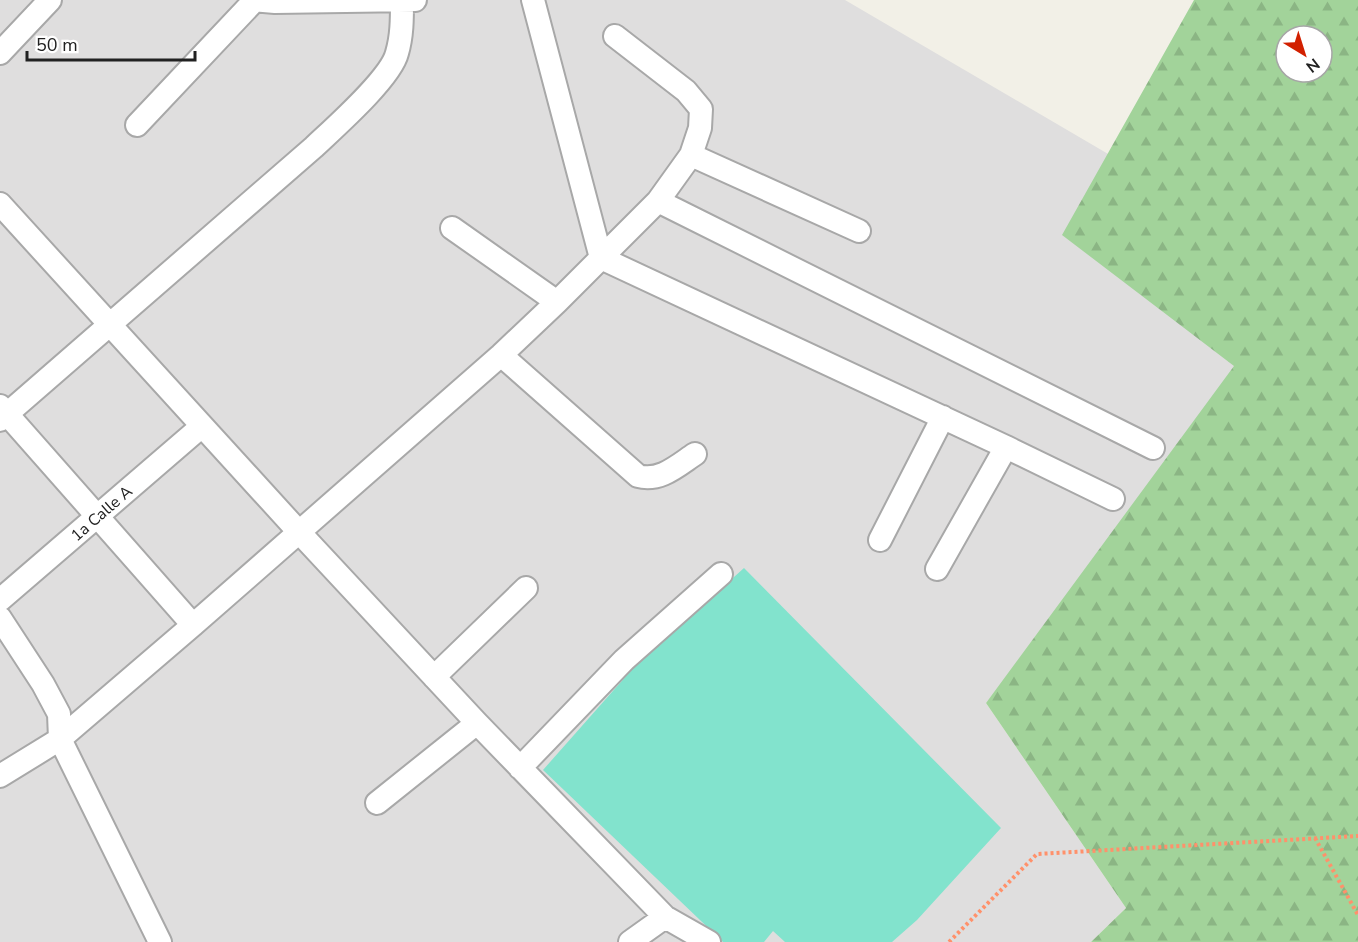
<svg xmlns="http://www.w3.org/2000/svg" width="1358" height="942" viewBox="0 0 1358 942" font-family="'Nunito Sans',sans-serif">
<defs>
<pattern id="forest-firs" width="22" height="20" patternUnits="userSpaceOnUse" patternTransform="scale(1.5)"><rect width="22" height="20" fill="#a2d39a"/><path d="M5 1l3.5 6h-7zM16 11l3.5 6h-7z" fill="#8bb584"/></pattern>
</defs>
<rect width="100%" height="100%" fill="#f2f0e7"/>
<path fill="#dfdede" d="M 0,0 L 845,0 L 1332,285 L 986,703 L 1126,908 L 1091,942 L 0,942 Z"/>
<path fill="url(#forest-firs)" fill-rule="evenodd" d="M 1194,0 L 1358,0 L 1358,942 L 1091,942 L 1126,908 L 986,703 L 1234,366 L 1062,235 ZM 1286,36 L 1322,36 L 1322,72 L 1286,72 Z"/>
<path fill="#82e3cd" d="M 744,568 L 1001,828 L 917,920 L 892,942 L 785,942 L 773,931 L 764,942 L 723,942 L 543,770 L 635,666 Z"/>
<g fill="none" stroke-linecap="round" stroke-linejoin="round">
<defs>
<path id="minor" d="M 252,0 L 275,2 L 415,0
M 533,0 L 601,258
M 615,36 L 686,91 L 701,109 L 700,128 L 691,155
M 0,53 L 50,0
M 137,125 L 254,1
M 658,201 L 691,155 L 859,231
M 0,204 L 299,532 L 477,723 L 665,917 L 709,942
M 452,228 L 557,302
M 601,258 L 1006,447 L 937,569
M 501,355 L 638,476 C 660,482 677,466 695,454
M 0,406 L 193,625
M 0,420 L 314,147 C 334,128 391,78 397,53 C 402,36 402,19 402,1
M 1006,447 L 1113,499
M 880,540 L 943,417
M 0,600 L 202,426
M 0,618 L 43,684 L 59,714 L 60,739 L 160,942
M 434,677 L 526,588
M 520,768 L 624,660 L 721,574
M 0,776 L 60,739 L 193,625 L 501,355 L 557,302 L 658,201 L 1153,448
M 377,803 L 477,723
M 630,942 L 665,917"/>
</defs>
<use href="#minor" stroke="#a8a8a8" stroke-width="26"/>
<path stroke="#ff916b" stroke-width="4" stroke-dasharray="3 3" stroke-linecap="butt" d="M 1315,838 L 1358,915
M 949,942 L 1037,854 L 1358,836"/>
<use href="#minor" stroke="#fff" stroke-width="22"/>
</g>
<g text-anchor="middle" stroke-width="4.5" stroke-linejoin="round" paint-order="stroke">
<g font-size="16" fill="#212121" stroke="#fff">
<text transform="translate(101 513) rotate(-41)" y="6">1a Calle A</text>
</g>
</g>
<g transform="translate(1304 54) rotate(142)"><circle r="28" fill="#ffffff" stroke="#a6a6a6" stroke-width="1.5"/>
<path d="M0-4.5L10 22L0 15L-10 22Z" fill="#d22000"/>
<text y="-9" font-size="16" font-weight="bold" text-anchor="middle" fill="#212121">N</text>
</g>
<path d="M27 51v9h168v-9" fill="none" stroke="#212121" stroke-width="3"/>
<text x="36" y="51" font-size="18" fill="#212121" stroke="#ffffff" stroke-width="4.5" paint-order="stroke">50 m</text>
</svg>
